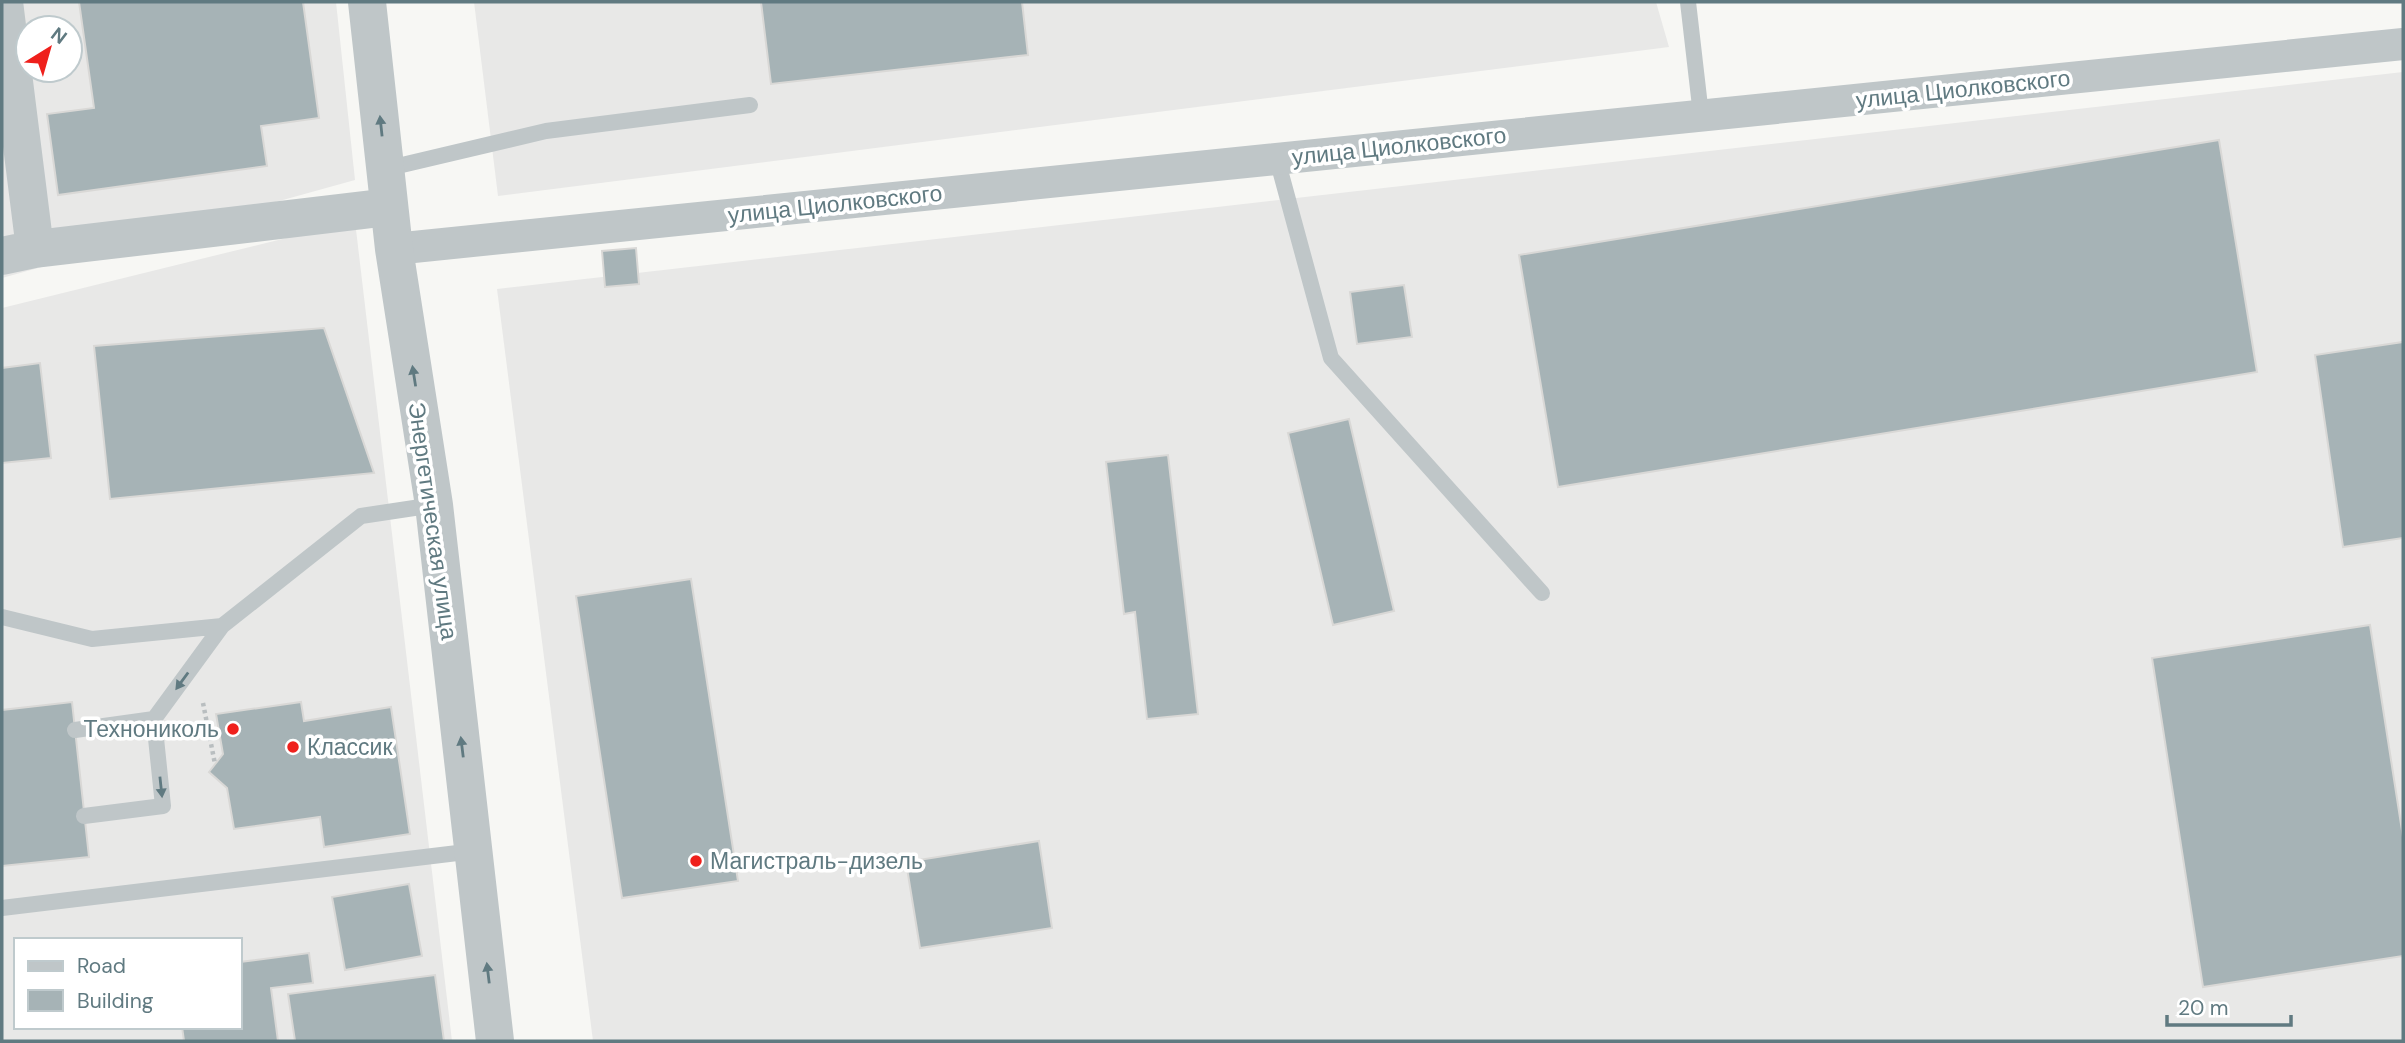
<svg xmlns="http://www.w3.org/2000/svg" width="2405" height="1043" viewBox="0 0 2405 1043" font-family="'DM Sans',sans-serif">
<rect width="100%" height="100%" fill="#f7f7f4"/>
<path fill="#e8e8e7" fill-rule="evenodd" d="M 2,2 L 336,2 L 355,180 L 2,278 ZM 28,28 L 70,28 L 70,70 L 28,70 Z
M 474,2 L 1656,2 L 1669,47 L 498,196 Z
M 2403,72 L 2403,1041 L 593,1041 L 497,289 Z
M 355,221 L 452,1041 L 2,1041 L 2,308 ZM 16,940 L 240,940 L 240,1027 L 16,1027 Z"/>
<path fill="#a6b3b6" stroke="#d9d8d6" stroke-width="2" d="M 79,2 L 303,2 L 319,118 L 261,126 L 267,166 L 58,195 L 47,114 L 94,108 Z
M 761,2 L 1022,2 L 1028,55 L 771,84 Z
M 2219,140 L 2257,372 L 1558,487 L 1519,255 Z
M 636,248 L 639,284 L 605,287 L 602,251 Z
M 1404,285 L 1412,337 L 1357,344 L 1350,292 Z
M 324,328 L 374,473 L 110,499 L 94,346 Z
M 2403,342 L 2403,538 L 2343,547 L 2315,355 Z
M 40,363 L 51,458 L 2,463 L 2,368 Z
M 1349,419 L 1394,611 L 1333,625 L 1288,433 Z
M 1168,455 L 1198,714 L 1147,719 L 1135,612 L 1124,614 L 1106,462 Z
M 691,579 L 738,881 L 622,898 L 576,596 Z
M 2370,625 L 2403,837 L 2403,956 L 2203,987 L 2152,658 Z
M 72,702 L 89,857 L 2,866 L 2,710 Z
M 301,702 L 304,721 L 391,707 L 410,834 L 324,847 L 320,817 L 234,829 L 227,788 L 209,772 L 223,754 L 216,714 Z
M 1039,841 L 1052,928 L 920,948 L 906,862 Z
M 409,884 L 422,956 L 345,970 L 332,897 Z
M 309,953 L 313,983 L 271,988 L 278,1041 L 184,1041 L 182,1027 L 240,1027 L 240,962 Z
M 435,975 L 444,1041 L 295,1041 L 288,994 Z"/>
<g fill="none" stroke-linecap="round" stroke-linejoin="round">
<path stroke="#b9bec0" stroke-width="4.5" stroke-dasharray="3.5 3.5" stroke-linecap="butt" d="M 203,703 L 215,764"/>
<path stroke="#bfc6c8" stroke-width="16" d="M 1688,2 L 1701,115
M 1277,159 L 1331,358 L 1542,593
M 385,169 L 546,131 L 750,105
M 2,617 L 92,639 L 222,626 L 361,516 L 434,505
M 75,730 L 154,719 L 222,626
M 84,816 L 163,806 L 154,719
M 2,908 L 474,851"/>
<path stroke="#bfc6c8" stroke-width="32" d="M 394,249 L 2403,44"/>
<path stroke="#bfc6c8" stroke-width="38" d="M 4,2 L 35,249 L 389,207
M 367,2 L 394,249 L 434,505 L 495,1041
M 2,256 L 35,249"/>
</g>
<defs><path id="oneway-solid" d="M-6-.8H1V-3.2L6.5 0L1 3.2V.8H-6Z" transform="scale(1.75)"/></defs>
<g fill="#607a81">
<use href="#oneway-solid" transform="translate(381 126) rotate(-96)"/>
<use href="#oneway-solid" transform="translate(414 376) rotate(-99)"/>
<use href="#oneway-solid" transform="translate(182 681) rotate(126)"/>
<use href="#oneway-solid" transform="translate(462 747) rotate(-97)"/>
<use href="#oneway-solid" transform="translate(161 787) rotate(84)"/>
<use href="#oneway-solid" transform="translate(488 973) rotate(-97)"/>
</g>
<g fill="#ef201c" stroke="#fff" stroke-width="2.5">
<circle cx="233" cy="729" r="7"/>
<circle cx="293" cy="747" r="7"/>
<circle cx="696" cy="861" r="7"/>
</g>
<g text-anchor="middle" stroke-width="7" stroke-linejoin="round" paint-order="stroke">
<g font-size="23" fill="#607a81" stroke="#fff">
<text transform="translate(1963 89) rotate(-6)" y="8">улица Циолковского</text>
<text transform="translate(1399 146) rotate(-6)" y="8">улица Циолковского</text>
<text transform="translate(835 204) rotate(-6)" y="8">улица Циолковского</text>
<text transform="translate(433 521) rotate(82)" y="8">Энергетическая улица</text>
</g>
<g font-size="23" fill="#607a81" stroke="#fff" text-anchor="start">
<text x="219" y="737" text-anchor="end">Технониколь</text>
<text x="307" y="755">Классик</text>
<text x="710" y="869">Магистраль-дизель</text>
</g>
</g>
<rect width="2405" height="1043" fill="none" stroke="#607a81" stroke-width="7"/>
<rect x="14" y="938" width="228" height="91" fill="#ffffff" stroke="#bfcacd" stroke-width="2"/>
<rect x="28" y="961" width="35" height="10" fill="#bfc6c8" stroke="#bfcacd" stroke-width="2"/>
<text x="77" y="973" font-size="21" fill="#607a81">Road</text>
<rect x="28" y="990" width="35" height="21" fill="#a6b3b6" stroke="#bfcacd" stroke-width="2"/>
<text x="77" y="1008" font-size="21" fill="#607a81">Building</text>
<g transform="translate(49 49) rotate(37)"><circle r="33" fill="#ffffff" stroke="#bfcacd" stroke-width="2"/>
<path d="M0-5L12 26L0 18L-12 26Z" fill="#ef201c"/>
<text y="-10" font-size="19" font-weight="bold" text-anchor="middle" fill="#607a81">N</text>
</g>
<path d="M2167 1015v10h124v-10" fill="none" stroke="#607a81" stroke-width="3.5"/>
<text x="2178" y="1015" font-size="21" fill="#607a81" stroke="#ffffff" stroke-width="5" paint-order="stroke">20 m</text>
</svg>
